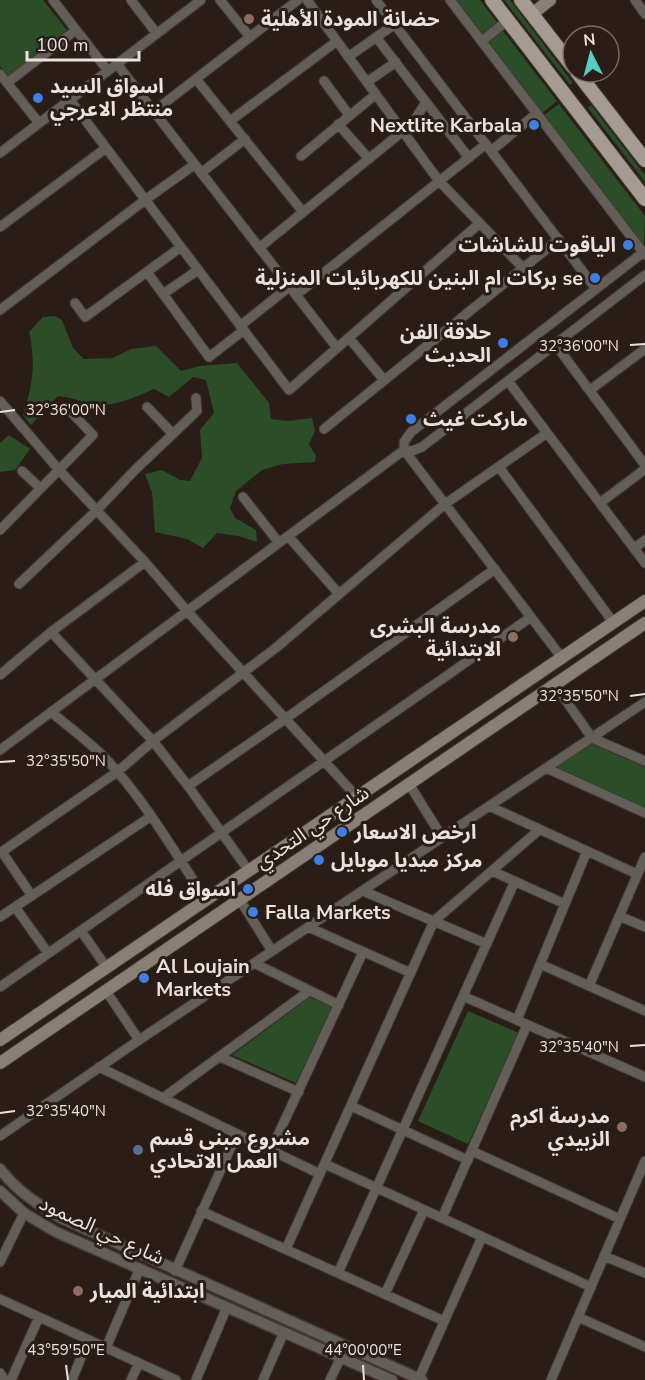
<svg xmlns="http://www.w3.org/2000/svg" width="645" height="1380" viewBox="0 0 645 1380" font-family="'Nunito Sans','Noto Sans Arabic',sans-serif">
<rect width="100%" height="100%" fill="#2a1d17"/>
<path fill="#2b4d28" d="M 0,0 L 43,0 L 67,30 L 8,76 L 0,66 Z
M 455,0 L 480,0 L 499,25 L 484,37 Z
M 504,0 L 510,0 L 573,83 L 570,85 Z
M 501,28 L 557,101 L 542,113 L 486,40 Z
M 559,104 L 645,216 L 644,246 L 544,115 Z
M 591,105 L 645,175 L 645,182 L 588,108 Z
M 55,316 L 62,320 L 73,348 L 84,359 L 113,358 L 131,349 L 156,346 L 181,371 L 200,366 L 237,363 L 269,403 L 271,419 L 288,421 L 312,418 L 315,431 L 309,444 L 316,456 L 315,462 L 283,464 L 262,470 L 236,491 L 230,508 L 235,518 L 256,530 L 257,542 L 238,536 L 217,533 L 203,548 L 187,539 L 155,532 L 152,492 L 145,474 L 162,470 L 180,480 L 190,481 L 202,458 L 200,430 L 214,413 L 206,380 L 193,377 L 169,397 L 154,389 C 137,397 109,409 90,404 C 79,401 71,397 58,396 L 31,425 L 23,415 C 33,384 36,364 29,332 L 43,317 Z
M 9,435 L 30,449 L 15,470 L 0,472 L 0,443 Z
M 592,744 L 645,767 L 645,808 L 556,767 Z
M 310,997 L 332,1007 L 296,1083 L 232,1055 Z
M 468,1011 L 519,1033 L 468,1144 L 418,1121 Z"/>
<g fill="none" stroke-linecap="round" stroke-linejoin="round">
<defs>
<path id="minor" d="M 53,0 L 108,71
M 131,0 L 157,34
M 220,0 L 250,37
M 307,0 L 439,181 L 523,268
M 376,0 L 596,289
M 450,0 L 645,255
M 635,0 L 645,14
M 376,37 L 469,158
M 482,41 L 508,20
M 348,57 L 395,24
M 117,64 L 337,348
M 0,74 L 39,123
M 196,79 L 303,212
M 324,81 L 349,115
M 367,82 L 396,62
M 7,83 L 76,30
M 70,100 L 289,390 L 480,223
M 153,112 L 298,0
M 230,121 L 337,41
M 338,124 L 369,159
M 491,151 L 537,113
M 0,153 L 201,0
M 301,156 L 376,94
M 201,173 L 245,139
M 0,227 L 106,148
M 259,248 L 403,131 L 414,121 L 426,102
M 147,272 L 209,357 L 244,330
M 163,294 L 198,270
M 296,295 L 486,144
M 75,303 L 85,317 L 181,247
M 0,310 L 145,200 L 194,165
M 240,326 L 289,287
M 349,338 L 384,380
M 555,344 L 645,465
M 508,381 L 645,563
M 590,390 L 645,349
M 0,401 L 59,470 L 145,562 L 187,611 L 357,797
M 147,407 L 173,434
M 324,429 L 559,239
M 499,467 L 613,622
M 22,471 L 40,488
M 243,497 L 279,543
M 600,503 L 645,469
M 0,530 L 93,435 L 70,411
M 288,536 L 339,594
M 635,548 L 645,540
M 19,584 L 96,511 L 135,470 L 197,411 L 196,398
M 51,632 L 153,741 L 188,786 L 249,871
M 562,658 L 404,450 L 404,442 L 411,432 L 645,251
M 0,675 L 51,632 L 145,562
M 555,685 L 592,738 L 645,761
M 51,712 C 69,727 88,741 104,757 C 142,796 176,854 206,900
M 0,750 L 404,450 L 412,451 L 422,447 L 645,275
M 546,768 L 645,813
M 409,784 L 442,837
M 188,786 L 285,719 L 495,569
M 489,806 L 637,874
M 2,852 L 32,896
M 0,853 L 117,772 L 153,741 L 277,647 L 445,504 L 547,433
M 492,871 L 565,904
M 363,891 L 487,944
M 240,900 L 272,951
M 15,907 L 48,953
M 619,916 L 645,927
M 0,917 L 150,817
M 308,927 L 411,973
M 81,931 L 107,968
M 254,963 L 339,1005
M 540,964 L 645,1011
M 589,986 L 645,857
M 0,987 L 531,617
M 106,991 L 139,1040
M 463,996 L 645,1077
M 517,1020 L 587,851
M 220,1057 L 299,1092
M 99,1067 L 320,1174
M 163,1098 L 309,991
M 351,1106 L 468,1160
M 0,1136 L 139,1040 L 645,702
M 271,1150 L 363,952
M 472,1151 L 620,1219
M 325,1164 L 591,1287
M 201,1211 L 444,1321
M 442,1218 L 527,1025
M 286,1249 L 434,921 L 539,830
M 604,1256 L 645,1273
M 0,1262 L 24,1213
M 175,1271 L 237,1134
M 338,1273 L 515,881
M 385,1294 L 424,1210
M 0,1299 L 176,1380
M 578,1317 L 645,1347
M 106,1348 L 140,1268
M 0,1373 L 5,1380
M 419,1378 L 482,1237
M 11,1380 L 39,1317
M 72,1380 L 88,1340
M 131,1380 L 139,1363
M 196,1380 L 227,1307
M 263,1380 L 284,1332
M 330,1380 L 341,1357
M 551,1380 L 645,1161"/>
<path id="tertiary" d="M 0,1169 C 16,1190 39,1206 63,1219 L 422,1380
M 0,1191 L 24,1213 L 56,1232 L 392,1380"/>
<path id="secondary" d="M 532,14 L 550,0
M 0,1040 L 645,601
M 0,1063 L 645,623"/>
<path id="primary" d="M 492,0 L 645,199
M 521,0 L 573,67
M 577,72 L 645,160"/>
</defs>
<use href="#minor" stroke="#453833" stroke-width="11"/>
<use href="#tertiary" stroke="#453833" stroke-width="13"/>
<use href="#secondary" stroke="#453833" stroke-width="14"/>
<use href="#primary" stroke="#453833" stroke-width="16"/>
<use href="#minor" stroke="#635e58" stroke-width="9"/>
<use href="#tertiary" stroke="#635e58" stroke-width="10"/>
<use href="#secondary" stroke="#888078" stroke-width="12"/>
<use href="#primary" stroke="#a69b90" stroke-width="14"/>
</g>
<path fill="none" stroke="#ebe1dd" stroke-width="2" d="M 630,345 L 645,344M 0,412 L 15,410M 630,696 L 645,694M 0,762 L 15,761M 630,1046 L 645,1045M 0,1113 L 15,1111M 66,1365 L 68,1380M 363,1365 L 364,1380"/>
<g fill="#8d6e63" stroke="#2a1d17" stroke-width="2">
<circle cx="249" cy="19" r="6"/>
<circle cx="513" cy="637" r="6"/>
<circle cx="622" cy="1127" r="6"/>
<circle cx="78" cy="1291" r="6"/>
</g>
<g fill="#3f7fe0" stroke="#2a1d17" stroke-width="2">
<circle cx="38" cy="98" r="6"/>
<circle cx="534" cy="125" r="6"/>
<circle cx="628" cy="245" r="6"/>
<circle cx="595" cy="278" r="6"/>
<circle cx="503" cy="343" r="6"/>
<circle cx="411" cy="419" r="6"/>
<circle cx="342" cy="832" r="6"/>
<circle cx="319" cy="860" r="6"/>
<circle cx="248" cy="889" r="6"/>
<circle cx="253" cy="912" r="6"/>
<circle cx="144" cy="978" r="6"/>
</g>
<circle fill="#5c6f8a" stroke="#2a1d17" stroke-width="2" cx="138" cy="1150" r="6"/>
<g text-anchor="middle" stroke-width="6" stroke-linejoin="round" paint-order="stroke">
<g font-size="20" font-weight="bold" fill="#ebe1dd" stroke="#2a1d17" text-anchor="start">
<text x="261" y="26">حضانة المودة الأهلية</text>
<text x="50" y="93">اسواق السيد<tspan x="50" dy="23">منتظر الاعرجي</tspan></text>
<text x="522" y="132" text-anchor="end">Nextlite Karbala</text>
<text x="616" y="252" text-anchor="end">الياقوت للشاشات</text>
<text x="583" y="285" text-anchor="end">بركات ام البنين للكهربائيات المنزلية se</text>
<text x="491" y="339" text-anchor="end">حلاقة الفن<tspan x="491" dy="23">الحديث</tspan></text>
<text x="423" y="426">ماركت غيث</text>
<text x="501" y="633" text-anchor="end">مدرسة البشرى<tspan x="501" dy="23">الابتدائية</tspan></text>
<text x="354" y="839">ارخص الاسعار</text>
<text x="331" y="867">مركز ميديا موبايل</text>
<text x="236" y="896" text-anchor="end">اسواق فله</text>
<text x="265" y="919">Falla Markets</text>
<text x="156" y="973">Al Loujain<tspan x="156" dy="23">Markets</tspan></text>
<text x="610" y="1123" text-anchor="end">مدرسة اكرم<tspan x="610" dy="23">الزبيدي</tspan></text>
<text x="150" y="1145">مشروع مبنى قسم<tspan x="150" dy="23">العمل الاتحادي</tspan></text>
<text x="90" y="1298">ابتدائية الميار</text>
</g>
<g font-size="20" fill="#ebe1dd" stroke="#2a1d17">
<text transform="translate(312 827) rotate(-34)" y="7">شارع حي التحدي</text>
<text transform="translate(102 1230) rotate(25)" y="7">شارع حي الصمود</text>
</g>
</g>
<g font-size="15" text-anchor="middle" fill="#ebe1dd" stroke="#2a1d17" stroke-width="6" stroke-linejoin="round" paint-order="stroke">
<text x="579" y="351">32°36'00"N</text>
<text x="66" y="415">32°36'00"N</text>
<text x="579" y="701">32°35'50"N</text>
<text x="66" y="766">32°35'50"N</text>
<text x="579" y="1052">32°35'40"N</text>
<text x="66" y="1116">32°35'40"N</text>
<text x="66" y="1355">43°59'50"E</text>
<text x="363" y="1355">44°00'00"E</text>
</g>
<g transform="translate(591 54) rotate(354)"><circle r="28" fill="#2a1d17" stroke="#776b66" stroke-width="1.5"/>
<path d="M0-4.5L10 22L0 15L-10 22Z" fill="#56cec4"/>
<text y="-9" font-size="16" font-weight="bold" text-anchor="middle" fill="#ebe1dd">N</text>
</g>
<path d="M27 51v9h112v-9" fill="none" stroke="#ebe1dd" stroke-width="3"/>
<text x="36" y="51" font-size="18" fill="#ebe1dd" stroke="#2a1d17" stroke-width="4.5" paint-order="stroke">100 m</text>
</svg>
